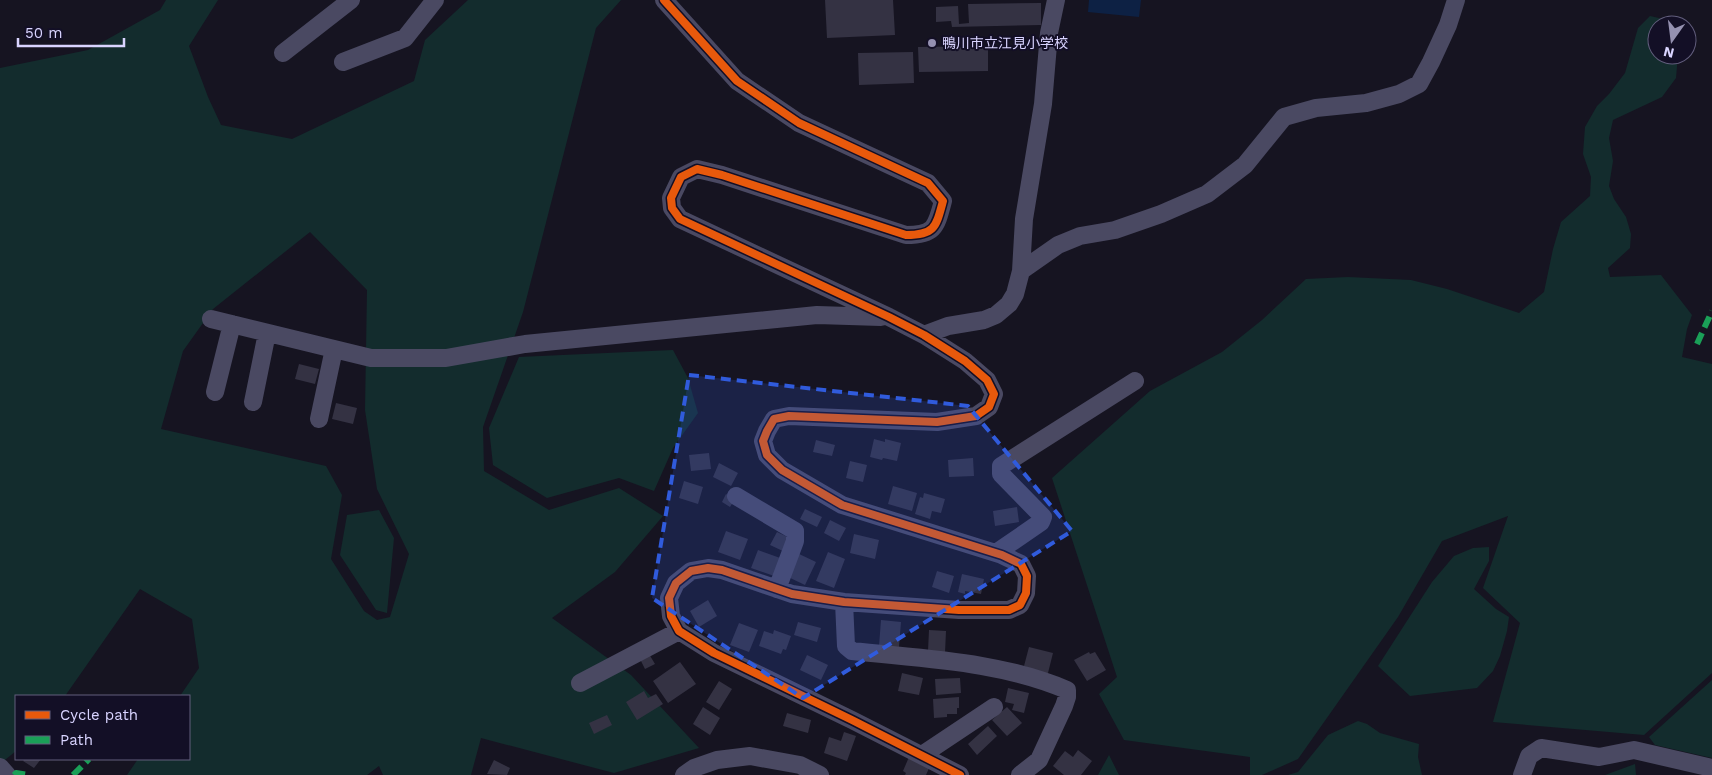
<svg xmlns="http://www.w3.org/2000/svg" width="1712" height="775" viewBox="0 0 1712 775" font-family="'Work Sans','Noto Sans JP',sans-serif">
<rect width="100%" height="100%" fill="#161421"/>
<path fill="#132c2d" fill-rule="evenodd" d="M 166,0 L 218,0 L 189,46 L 208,97 L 221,125 L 292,139 L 414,81 L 425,40 L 468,0 L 621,0 L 596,28 L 523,312 L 483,427 L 484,471 L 549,510 L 619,488 L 663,516 L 615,572 L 552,618 L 631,675 L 699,748 L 614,773 L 481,738 L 471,775 L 383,775 L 379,766 L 367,775 L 127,775 L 138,759 L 189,759 L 189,696 L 180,696 L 199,668 L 192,619 L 140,589 L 65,696 L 16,696 L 16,751 L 0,764 L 0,68 L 88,50 L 160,10 ZM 310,232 L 367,290 L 365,410 L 377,489 L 409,554 L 390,617 L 377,620 L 364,611 L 331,559 L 342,495 L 326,466 L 161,429 L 183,351 L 213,309 Z
M 1650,16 L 1672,21 L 1673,25 L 1657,25 L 1657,55 L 1678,55 L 1676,78 L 1662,97 L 1613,120 L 1609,138 L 1613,161 L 1609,186 L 1614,199 L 1626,217 L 1631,234 L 1630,248 L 1608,268 L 1610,277 L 1661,275 L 1692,315 L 1687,329 L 1682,357 L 1712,364 L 1712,673 L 1644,735 L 1493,722 L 1520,623 L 1483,588 L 1508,516 L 1442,541 L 1398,617 L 1298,759 L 1262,775 L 1250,775 L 1250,757 L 1124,740 L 1099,694 L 1117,677 L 1052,478 L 1150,391 L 1222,352 L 1262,320 L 1306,279 L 1348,277 L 1411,280 L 1447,289 L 1519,313 L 1544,292 L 1553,249 L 1561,222 L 1590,196 L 1591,177 L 1583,154 L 1585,127 L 1597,106 L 1609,94 L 1625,73 L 1638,28 Z
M 673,350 L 688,378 L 698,413 L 673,448 L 654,491 L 619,478 L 547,498 L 493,465 L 489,428 L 519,357 Z
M 379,510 L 394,538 L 387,613 L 376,610 L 340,555 L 347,515 Z
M 1489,547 L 1489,561 L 1474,589 L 1496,609 L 1509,617 L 1507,631 L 1500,656 L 1493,671 L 1477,688 L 1410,696 L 1378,666 L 1432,582 L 1454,556 L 1473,548 Z
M 1712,680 L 1712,758 L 1655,745 L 1649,737 Z
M 1358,721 L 1367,724 L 1380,733 L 1419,744 L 1418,757 L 1422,775 L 1288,775 L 1298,772 L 1328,735 Z
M 1109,755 L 1119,775 L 1098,775 Z
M 1635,764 L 1636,775 L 1605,775 Z"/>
<path fill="#0d2144" d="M 1089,0 L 1141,0 L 1139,17 L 1088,12 Z"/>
<path fill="#343243" d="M 825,0 L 893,0 L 895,35 L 827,38 Z
M 1041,3 L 1041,25 L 952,27 L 951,21 L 936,22 L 936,7 L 958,6 L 959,24 L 969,23 L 968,4 Z
M 988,46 L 988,71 L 919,72 L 918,47 Z
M 913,52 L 914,83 L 859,85 L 858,53 Z
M 299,364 L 319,369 L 315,384 L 295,379 Z
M 336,403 L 357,408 L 353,424 L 332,419 Z
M 874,439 L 885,442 L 885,439 L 901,443 L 897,461 L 883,458 L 882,460 L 870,457 Z
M 816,440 L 835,445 L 832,456 L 813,452 Z
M 709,453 L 711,469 L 691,471 L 689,455 Z
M 973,458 L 974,476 L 949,477 L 948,460 Z
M 850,461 L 867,465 L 863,482 L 846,478 Z
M 719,463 L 738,473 L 731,486 L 713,477 Z
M 684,481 L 703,487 L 698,504 L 679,498 Z
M 893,486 L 917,493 L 912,511 L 888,504 Z
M 924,493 L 945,499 L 941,513 L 932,511 L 930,519 L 915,514 L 920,497 L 923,498 Z
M 726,494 L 735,499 L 730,507 L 722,502 Z
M 1017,507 L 1019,522 L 995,526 L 993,511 Z
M 805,509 L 822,517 L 817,527 L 800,519 Z
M 830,520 L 846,528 L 839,541 L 824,533 Z
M 726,531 L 748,539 L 740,560 L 718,552 Z
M 777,532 L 792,539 L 785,552 L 770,545 Z
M 854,534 L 879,540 L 875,559 L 850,553 Z
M 758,550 L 783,559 L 777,577 L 751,568 Z
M 828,552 L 845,559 L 834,588 L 816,581 Z
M 797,553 L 816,562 L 805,585 L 786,576 Z
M 937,571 L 954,576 L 949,593 L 932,587 Z
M 962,574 L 984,579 L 981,594 L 965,591 L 965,594 L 958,592 Z
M 708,600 L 717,616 L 699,627 L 690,611 Z
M 881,620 L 901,622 L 899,647 L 879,646 Z
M 798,622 L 821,628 L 817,642 L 794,635 Z
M 739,623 L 758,630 L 749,652 L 730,645 Z
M 774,630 L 791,636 L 786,650 L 783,649 L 781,654 L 759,646 L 764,631 L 773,634 Z
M 929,630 L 946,631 L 945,653 L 928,651 Z
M 1029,647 L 1053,653 L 1047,677 L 1028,672 L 1029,668 L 1024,666 Z
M 1089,652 L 1090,654 L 1095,652 L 1106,670 L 1087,681 L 1074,660 Z
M 649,654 L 655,664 L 645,669 L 640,659 Z
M 807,655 L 828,665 L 821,680 L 800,670 Z
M 680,662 L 696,684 L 668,703 L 653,681 Z
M 902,673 L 923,678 L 919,695 L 898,691 Z
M 960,678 L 961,693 L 936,695 L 935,679 Z
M 719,681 L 732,689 L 719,710 L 706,702 Z
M 1008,688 L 1029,693 L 1024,713 L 1012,710 L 1014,704 L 1005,702 Z
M 644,691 L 648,698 L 656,694 L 663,704 L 637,720 L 626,702 Z
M 959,697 L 959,708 L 957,708 L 957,714 L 947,714 L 947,717 L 934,718 L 933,699 Z
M 703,707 L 720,718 L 710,735 L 693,724 Z
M 1007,707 L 1022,723 L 1007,736 L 992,720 Z
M 787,713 L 811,720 L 808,733 L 783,726 Z
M 607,715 L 612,725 L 594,734 L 589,723 Z
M 988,726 L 997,736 L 977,755 L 968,744 Z
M 844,732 L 856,736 L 847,761 L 824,753 L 829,737 L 841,741 Z
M 1078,750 L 1092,761 L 1081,775 L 1064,775 L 1053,766 L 1065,751 L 1073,757 Z
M 909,757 L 930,766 L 926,775 L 905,775 L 906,773 L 903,771 Z
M 25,759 L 41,759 L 34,768 L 23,761 Z
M 494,760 L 510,768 L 507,775 L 487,774 Z"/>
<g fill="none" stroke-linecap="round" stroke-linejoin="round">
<path stroke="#4a4962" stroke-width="18" d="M 664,0 L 737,81 L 799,123 L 928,183 L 943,201 C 936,227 935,235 906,235 L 722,175 L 697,169 L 681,177 L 671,198 L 672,208 L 680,219 L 889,317 L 924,335 L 965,361 L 987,380 L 994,394 L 989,407 L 976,416 L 937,422 L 789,416 L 774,419 L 767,431 L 763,441 L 767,455 L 782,470 L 842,505 L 1002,555 L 1021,564 L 1027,576 L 1026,593 L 1020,605 L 1009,610 L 959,610 L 844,602 L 792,594 L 722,570 L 708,568 L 691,571 L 676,583 L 669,598 L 671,616 L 679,631 L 714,653 L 852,720 L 960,775
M 283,53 L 351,0
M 343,62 L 405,38 L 435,0
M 1021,271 L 1058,245 L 1080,236 L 1115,230 L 1161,214 L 1207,194 L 1245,165 L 1284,117 L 1316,108 L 1366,103 L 1399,94 L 1419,84 L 1431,62 L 1448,25 L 1456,0
M 211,319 L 371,358 L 446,358 L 525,344 L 817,315 L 881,317
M 924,335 L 948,326 L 984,320 L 996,315 L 1009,304 L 1015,294 L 1021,271 L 1024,219 L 1043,104 L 1049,33 L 1056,0
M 215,392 L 232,324
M 253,402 L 267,333
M 319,419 L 334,349
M 736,496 L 795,531 L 795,541 L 777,589
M 996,553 L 1041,522 L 1043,517 L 1001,474 L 1001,466 L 1135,381
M 844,602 L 846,646 L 852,651 C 924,659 999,661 1067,690 L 1067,697 L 1064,706 L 1039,760 L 1020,775
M 580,683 L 679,631
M 922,755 L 994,707
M 0,767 L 7,775
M 684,775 L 694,768 L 717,760 L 750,756 L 800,765 L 820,775
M 1522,775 L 1529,756 L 1541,748 L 1599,757 L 1634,750 L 1712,768"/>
<path stroke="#1a9f57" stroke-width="6" stroke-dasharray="12 6" stroke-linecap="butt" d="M 1697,344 L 1712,311
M 14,775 L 16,773 L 28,775
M 73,775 L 89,759"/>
<defs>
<path id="cycleway" d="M 664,0 L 737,81 L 799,123 L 928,183 L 943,201 C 936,227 935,235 906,235 L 722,175 L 697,169 L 681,177 L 671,198 L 672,208 L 680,219 L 889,317 L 924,335 L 965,361 L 987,380 L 994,394 L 989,407 L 976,416 L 937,422 L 789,416 L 774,419 L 767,431 L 763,441 L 767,455 L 782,470 L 842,505 L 1002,555 L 1021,564 L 1027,576 L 1026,593 L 1020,605 L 1009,610 L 959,610 L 844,602 L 792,594 L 722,570 L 708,568 L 691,571 L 676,583 L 669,598 L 671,616 L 679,631 L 714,653 L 852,720 L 960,775"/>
</defs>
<use href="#cycleway" stroke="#130f26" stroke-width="11"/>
<use href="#cycleway" stroke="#e8590c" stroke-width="8"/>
</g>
<path fill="#305bdc" fill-opacity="0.2" stroke="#305bdc" stroke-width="4" stroke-dasharray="10 6" stroke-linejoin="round" d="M 689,375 L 968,406 L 1072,531 L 803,698 L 652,598 Z"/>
<circle fill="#9591b1" stroke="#130f26" stroke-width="2" cx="932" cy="43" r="5"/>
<g text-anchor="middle" stroke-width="4" stroke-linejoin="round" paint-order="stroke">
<g font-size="14" fill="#d9d4ff" stroke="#130f26" text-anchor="start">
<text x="942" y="48">鴨川市立江見小学校</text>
</g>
</g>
<rect x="15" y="695" width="175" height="65" fill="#130f26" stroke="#625e7d"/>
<rect x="25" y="711" width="25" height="8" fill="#e8590c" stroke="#625e7d"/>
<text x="60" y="720" font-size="15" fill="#d9d4ff">Cycle path</text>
<rect x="25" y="736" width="25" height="8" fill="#1a9f57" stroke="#625e7d"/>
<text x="60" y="745" font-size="15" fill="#d9d4ff">Path</text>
<g transform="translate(1672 40) rotate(194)"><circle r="24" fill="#130f26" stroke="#625e7d"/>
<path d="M0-4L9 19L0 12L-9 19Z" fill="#9591b1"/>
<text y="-8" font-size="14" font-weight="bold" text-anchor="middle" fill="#d9d4ff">N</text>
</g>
<path d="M18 38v8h106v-8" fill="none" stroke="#d9d4ff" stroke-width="2.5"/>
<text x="25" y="38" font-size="15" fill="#d9d4ff" stroke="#130f26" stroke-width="4" paint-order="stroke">50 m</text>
</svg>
